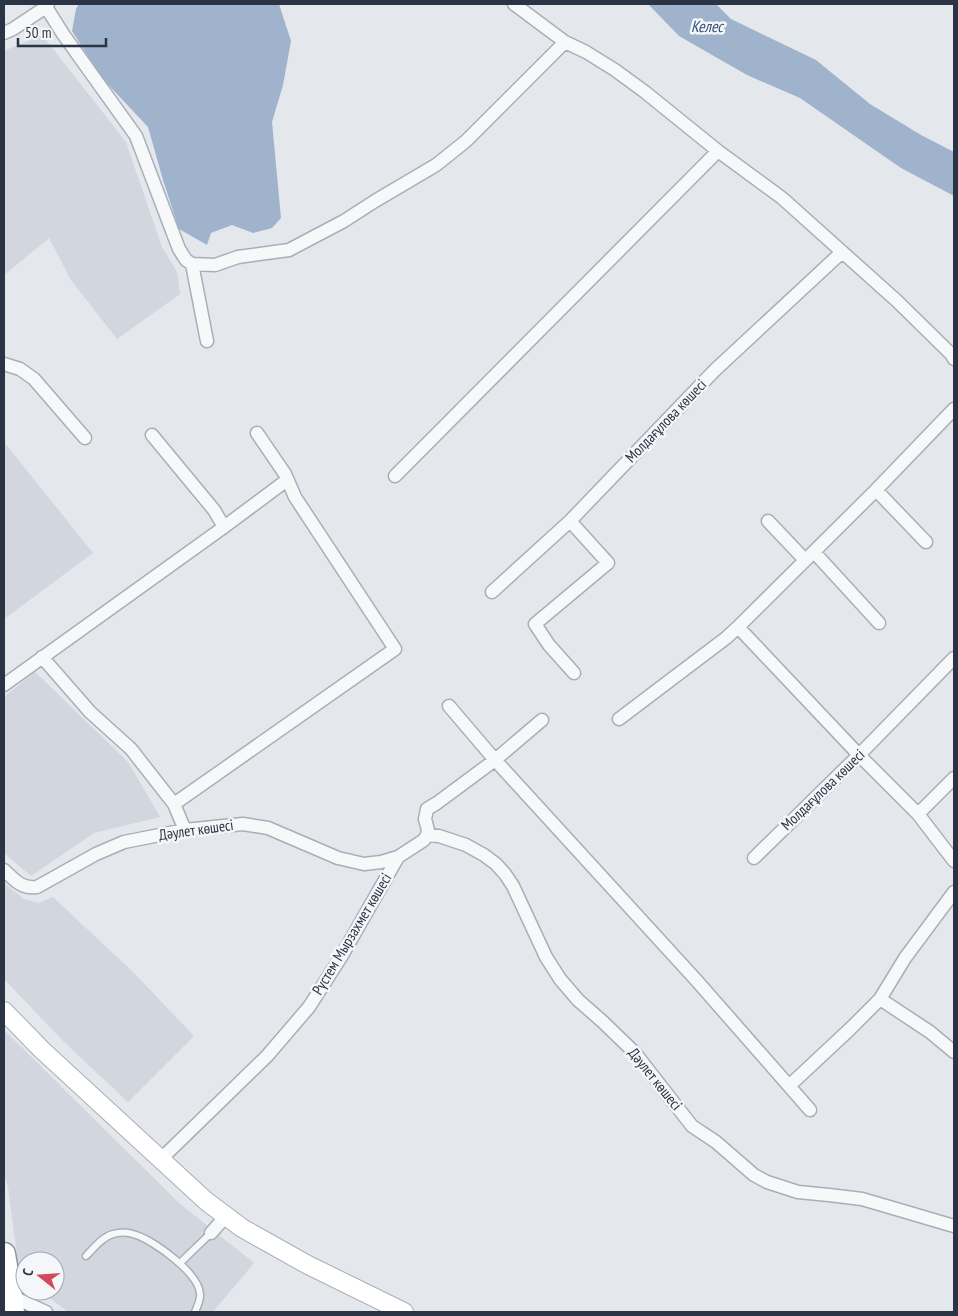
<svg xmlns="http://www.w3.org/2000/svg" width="958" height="1316" viewBox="0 0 958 1316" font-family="'PT Sans Narrow',sans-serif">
<rect width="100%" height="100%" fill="#e4e7ec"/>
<path fill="#d2d6de" d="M 42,35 L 126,142 L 162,247 L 177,272 L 180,294 L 117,339 L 71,280 L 49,238 L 4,275 L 4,51 Z
M 4,442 L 93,553 L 4,619 Z
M 35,672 L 128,762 L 160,817 L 94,833 L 31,876 L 4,853 L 4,697 Z
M 4,883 L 24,899 L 38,903 L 53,897 L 134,973 L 194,1036 L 128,1102 L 65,1043 L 4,979 Z
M 4,1030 L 179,1203 L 254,1263 L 213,1312 L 68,1312 L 50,1298 L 34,1291 L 55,1291 L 55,1261 L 25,1261 L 25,1287 L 21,1285 L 8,1187 L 4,1173 Z"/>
<path fill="#9fb4cc" d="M 79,4 L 279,4 L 291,41 L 283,85 L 272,122 L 281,218 L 272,228 L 253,233 L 232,225 L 211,233 L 207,245 L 179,229 L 163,180 L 148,127 L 101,77 L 72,31 L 76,9 Z
M 648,4 L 716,4 L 731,19 L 816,60 L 870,104 L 921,135 L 954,152 L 954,196 L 901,168 L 800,98 L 747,75 L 679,36 Z"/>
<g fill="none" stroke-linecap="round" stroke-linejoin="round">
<defs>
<path id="lane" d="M 86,1256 C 94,1248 102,1237 113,1234 C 120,1232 129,1232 136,1235 C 154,1241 199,1273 200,1294 C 201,1299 197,1307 195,1312
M 180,1263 L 211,1233"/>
<path id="street" d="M 514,4 L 565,42 L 586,52 L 615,70 L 645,92 L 718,151 L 782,198 L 897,301 L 951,354 L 954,359
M 46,7 L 63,34 L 136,136 L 179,249 L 186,260 L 192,264 L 215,265 L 238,257 L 289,250 L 344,221 L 375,201 L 436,165 L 466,141 L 565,42
M 4,33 L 13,29 L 46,7 L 48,4
M 192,264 L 207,341
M 4,364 L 20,369 L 34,379 L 85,438
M 152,435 L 214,510 L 224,527
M 395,476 L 718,151
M 876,490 L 926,542
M 570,521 L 608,563 L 535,624 L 549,645 L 574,673
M 768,521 L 805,560
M 814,552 L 879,623
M 492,592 L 570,521 L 715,370 L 842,252
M 738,627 L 859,755 L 918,814 L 954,861
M 42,657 L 90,712 L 131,749 L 174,804 L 185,830
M 4,685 L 224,527 L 287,480
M 449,706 L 495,760 L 697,981 L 810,1110
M 619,719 L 726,638 L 738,627 L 876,490 L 954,409
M 174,804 L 395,649 L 295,497 L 285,474 L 257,433
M 918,814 L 954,778
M 427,835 L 439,836 L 466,845 L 484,855 L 496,864 L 505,874 L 513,886 L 546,957 L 560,979 L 578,1000 L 603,1022 L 635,1053 L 692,1126 L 716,1142 L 754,1175 L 767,1182 L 798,1192 L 829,1195 L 862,1199 L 954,1226
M 754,858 L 859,755 L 954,658
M 4,870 C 15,880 21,889 37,887 L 96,854 L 124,842 L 185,830 L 243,824 L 268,828 L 338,858 L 364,864 L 381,862 L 398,857
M 880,999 L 930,1032 L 954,1052
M 789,1086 L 850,1029 L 880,999 L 905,958 L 954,892
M 160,1160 L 267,1056 L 309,1007 L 341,957 L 398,857 L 424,840 L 427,835 L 428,830 L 425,819 L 427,809 L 437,803 L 495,760 L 542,720
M 211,1233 L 226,1216
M 11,1296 L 46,1312"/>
<path id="secondary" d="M 4,1011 L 42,1050 L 206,1201 L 242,1228 L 308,1265 L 404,1312"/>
<path id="highway" d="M 4,1254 L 11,1296 L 13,1312"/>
</defs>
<use href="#lane" stroke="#a9aeb7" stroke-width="9"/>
<use href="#street" stroke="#a9aeb7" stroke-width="15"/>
<use href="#secondary" stroke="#a9aeb7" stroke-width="20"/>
<use href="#highway" stroke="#8b94a3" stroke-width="25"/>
<use href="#lane" stroke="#f7f8fa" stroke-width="6"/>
<use href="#street" stroke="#f7f8fa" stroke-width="12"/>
<use href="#secondary" stroke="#fff" stroke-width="18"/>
<use href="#highway" stroke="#fff" stroke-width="22"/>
</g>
<g text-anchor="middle" stroke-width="5" stroke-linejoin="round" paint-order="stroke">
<g font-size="15" fill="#2b3445" stroke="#f4f6f9">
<text transform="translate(666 421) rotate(-46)" y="5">Молдағұлова көшесі</text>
<text transform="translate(823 790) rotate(-44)" y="5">Молдағұлова көшесі</text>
<text transform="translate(196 830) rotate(-8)" y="5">Дәулет көшесі</text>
<text transform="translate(352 934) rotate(-59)" y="5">Рүстем Мырзахмет көшесі</text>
<text transform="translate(655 1079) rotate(51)" y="5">Дәулет көшесі</text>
</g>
<g font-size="16" font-style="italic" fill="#34527a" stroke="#f4f6f9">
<text x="707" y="32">Келес</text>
</g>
</g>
<rect width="958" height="1316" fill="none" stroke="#2b3445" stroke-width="10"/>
<g transform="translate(40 1276) rotate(287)"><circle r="24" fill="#f4f6f9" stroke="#a4a8b1"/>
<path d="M0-4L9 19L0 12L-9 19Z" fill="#d1495b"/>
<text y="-8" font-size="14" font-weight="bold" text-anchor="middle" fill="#2b3445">С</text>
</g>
<path d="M18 38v8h88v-8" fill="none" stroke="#2b3445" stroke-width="2.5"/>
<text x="25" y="38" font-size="15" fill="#2b3445" stroke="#f4f6f9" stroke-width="4" paint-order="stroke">50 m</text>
</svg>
